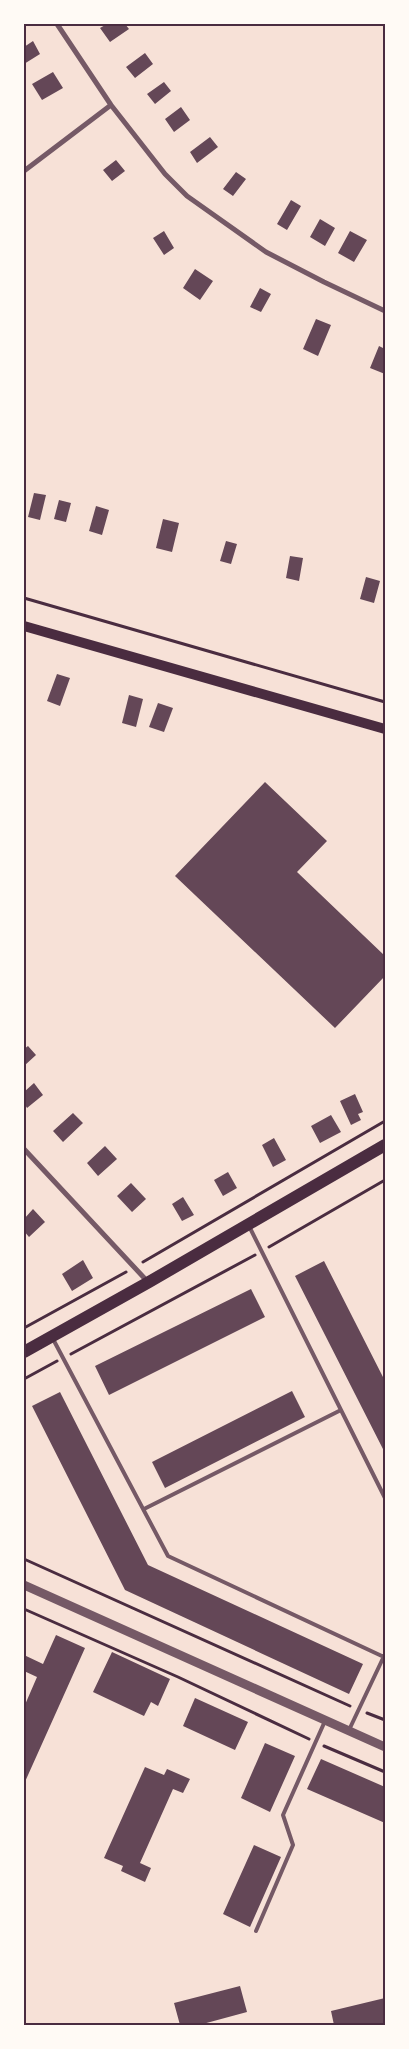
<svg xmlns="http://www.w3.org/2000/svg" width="409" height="2049" viewBox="0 0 409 2049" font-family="'Times New Roman',serif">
<rect width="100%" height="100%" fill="#f7e1d7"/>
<path fill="#644757" d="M 107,24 L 125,24 L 129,29 L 110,42 L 100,28 Z
M 33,41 L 40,54 L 24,64 L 24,47 Z
M 145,53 L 153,64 L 135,78 L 126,67 Z
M 53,72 L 63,88 L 42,100 L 32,84 Z
M 164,82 L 171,91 L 155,104 L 147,94 Z
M 181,107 L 190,120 L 174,132 L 165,119 Z
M 210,137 L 218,147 L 197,163 L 190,152 Z
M 116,160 L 125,171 L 112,181 L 103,170 Z
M 236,172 L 246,179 L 233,196 L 223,189 Z
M 291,200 L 301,206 L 287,230 L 277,224 Z
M 320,219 L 335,228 L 325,246 L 310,237 Z
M 164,231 L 174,248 L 164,255 L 153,238 Z
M 350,231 L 367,240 L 354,262 L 338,253 Z
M 195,269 L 213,281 L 200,300 L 183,288 Z
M 260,288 L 271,294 L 261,312 L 250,307 Z
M 316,319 L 331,325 L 318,356 L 303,349 Z
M 379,346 L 385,349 L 385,374 L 370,368 Z
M 34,493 L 46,495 L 40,520 L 28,517 Z
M 59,500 L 71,503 L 66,522 L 54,519 Z
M 96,506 L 109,510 L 102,535 L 89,531 Z
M 163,519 L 179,523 L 172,552 L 156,548 Z
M 226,541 L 237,544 L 231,564 L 220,561 Z
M 290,556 L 303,558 L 299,581 L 286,578 Z
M 366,577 L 380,581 L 374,603 L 360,599 Z
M 57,674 L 70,678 L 60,706 L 47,701 Z
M 129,695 L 143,699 L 136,727 L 122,723 Z
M 158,703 L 173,708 L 164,732 L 149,727 Z
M 265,782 L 327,841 L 297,872 L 385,956 L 385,976 L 335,1028 L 175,876 Z
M 28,1046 L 36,1055 L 24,1066 L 24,1049 Z
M 34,1083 L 43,1095 L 27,1108 L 24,1103 L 24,1092 Z
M 355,1094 L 363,1112 L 358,1114 L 361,1120 L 351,1125 L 340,1101 Z
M 73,1113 L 83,1123 L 63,1142 L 53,1131 Z
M 331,1115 L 341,1132 L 320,1143 L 311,1126 Z
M 274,1138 L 286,1160 L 273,1167 L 262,1145 Z
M 105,1146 L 117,1159 L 98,1176 L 87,1163 Z
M 228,1172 L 237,1188 L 223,1196 L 214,1180 Z
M 131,1183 L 146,1199 L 132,1212 L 117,1196 Z
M 183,1197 L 194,1215 L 182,1221 L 172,1204 Z
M 33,1209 L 45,1222 L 29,1237 L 24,1231 L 24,1219 Z
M 83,1260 L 93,1278 L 72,1291 L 62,1274 Z
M 324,1261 L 385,1381 L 385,1453 L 295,1276 Z
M 251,1289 L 265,1317 L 109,1395 L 95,1366 Z
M 292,1391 L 305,1417 L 165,1488 L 152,1462 Z
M 60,1392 L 148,1565 L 363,1664 L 349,1694 L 125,1590 L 32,1406 Z
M 56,1635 L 85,1648 L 24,1784 L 24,1707 L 37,1677 L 24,1671 L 24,1655 L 43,1664 Z
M 112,1652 L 170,1679 L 158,1706 L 151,1702 L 144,1716 L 93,1692 Z
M 195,1698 L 248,1722 L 235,1750 L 183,1726 Z
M 265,1743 L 295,1756 L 270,1812 L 241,1798 Z
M 321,1759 L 385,1787 L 385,1823 L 307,1789 Z
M 145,1767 L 164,1775 L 167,1769 L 190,1779 L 183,1793 L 173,1789 L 140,1863 L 151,1868 L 145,1882 L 121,1871 L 123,1866 L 104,1858 Z
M 254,1845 L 281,1857 L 250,1927 L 223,1914 Z
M 240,1986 L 247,2012 L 199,2025 L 180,2025 L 174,2003 Z
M 385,1998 L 385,2025 L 334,2025 L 331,2011 Z"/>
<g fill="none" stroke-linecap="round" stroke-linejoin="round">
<path stroke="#4a2c40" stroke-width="3" d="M 24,598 L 385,702
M 269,1247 L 385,1180
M 143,1262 L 385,1121
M 24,1328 L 126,1272
M 71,1354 L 255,1255
M 24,1379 L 57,1361
M 24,1559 L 350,1706
M 24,1609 L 178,1677 L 309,1739
M 367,1713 L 385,1720
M 324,1746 L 385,1772"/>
<path stroke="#755966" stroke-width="4" d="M 249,1226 L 385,1498
M 53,1339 L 168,1556 L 384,1657
M 144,1509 L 341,1410
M 349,1730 L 385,1654
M 256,1931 L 293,1845 L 283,1815 L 325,1721"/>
<path stroke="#755966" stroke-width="5" d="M 57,24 L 111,105 L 165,174 L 187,196 L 266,252 L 324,282 L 385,311
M 24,171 L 111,105
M 24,1149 L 148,1282"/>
<path stroke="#755966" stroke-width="9" d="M 24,1585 L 385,1747"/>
<path stroke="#4a2c40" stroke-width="10" d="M 24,626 L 385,729"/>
<path stroke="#4a2c40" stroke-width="12" d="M 24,1352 L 149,1282 L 385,1145"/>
</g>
<rect width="409" height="2049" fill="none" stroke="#fffaf5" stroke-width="50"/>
<rect x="25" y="25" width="359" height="1999" fill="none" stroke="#4a2c40" stroke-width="2"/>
</svg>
